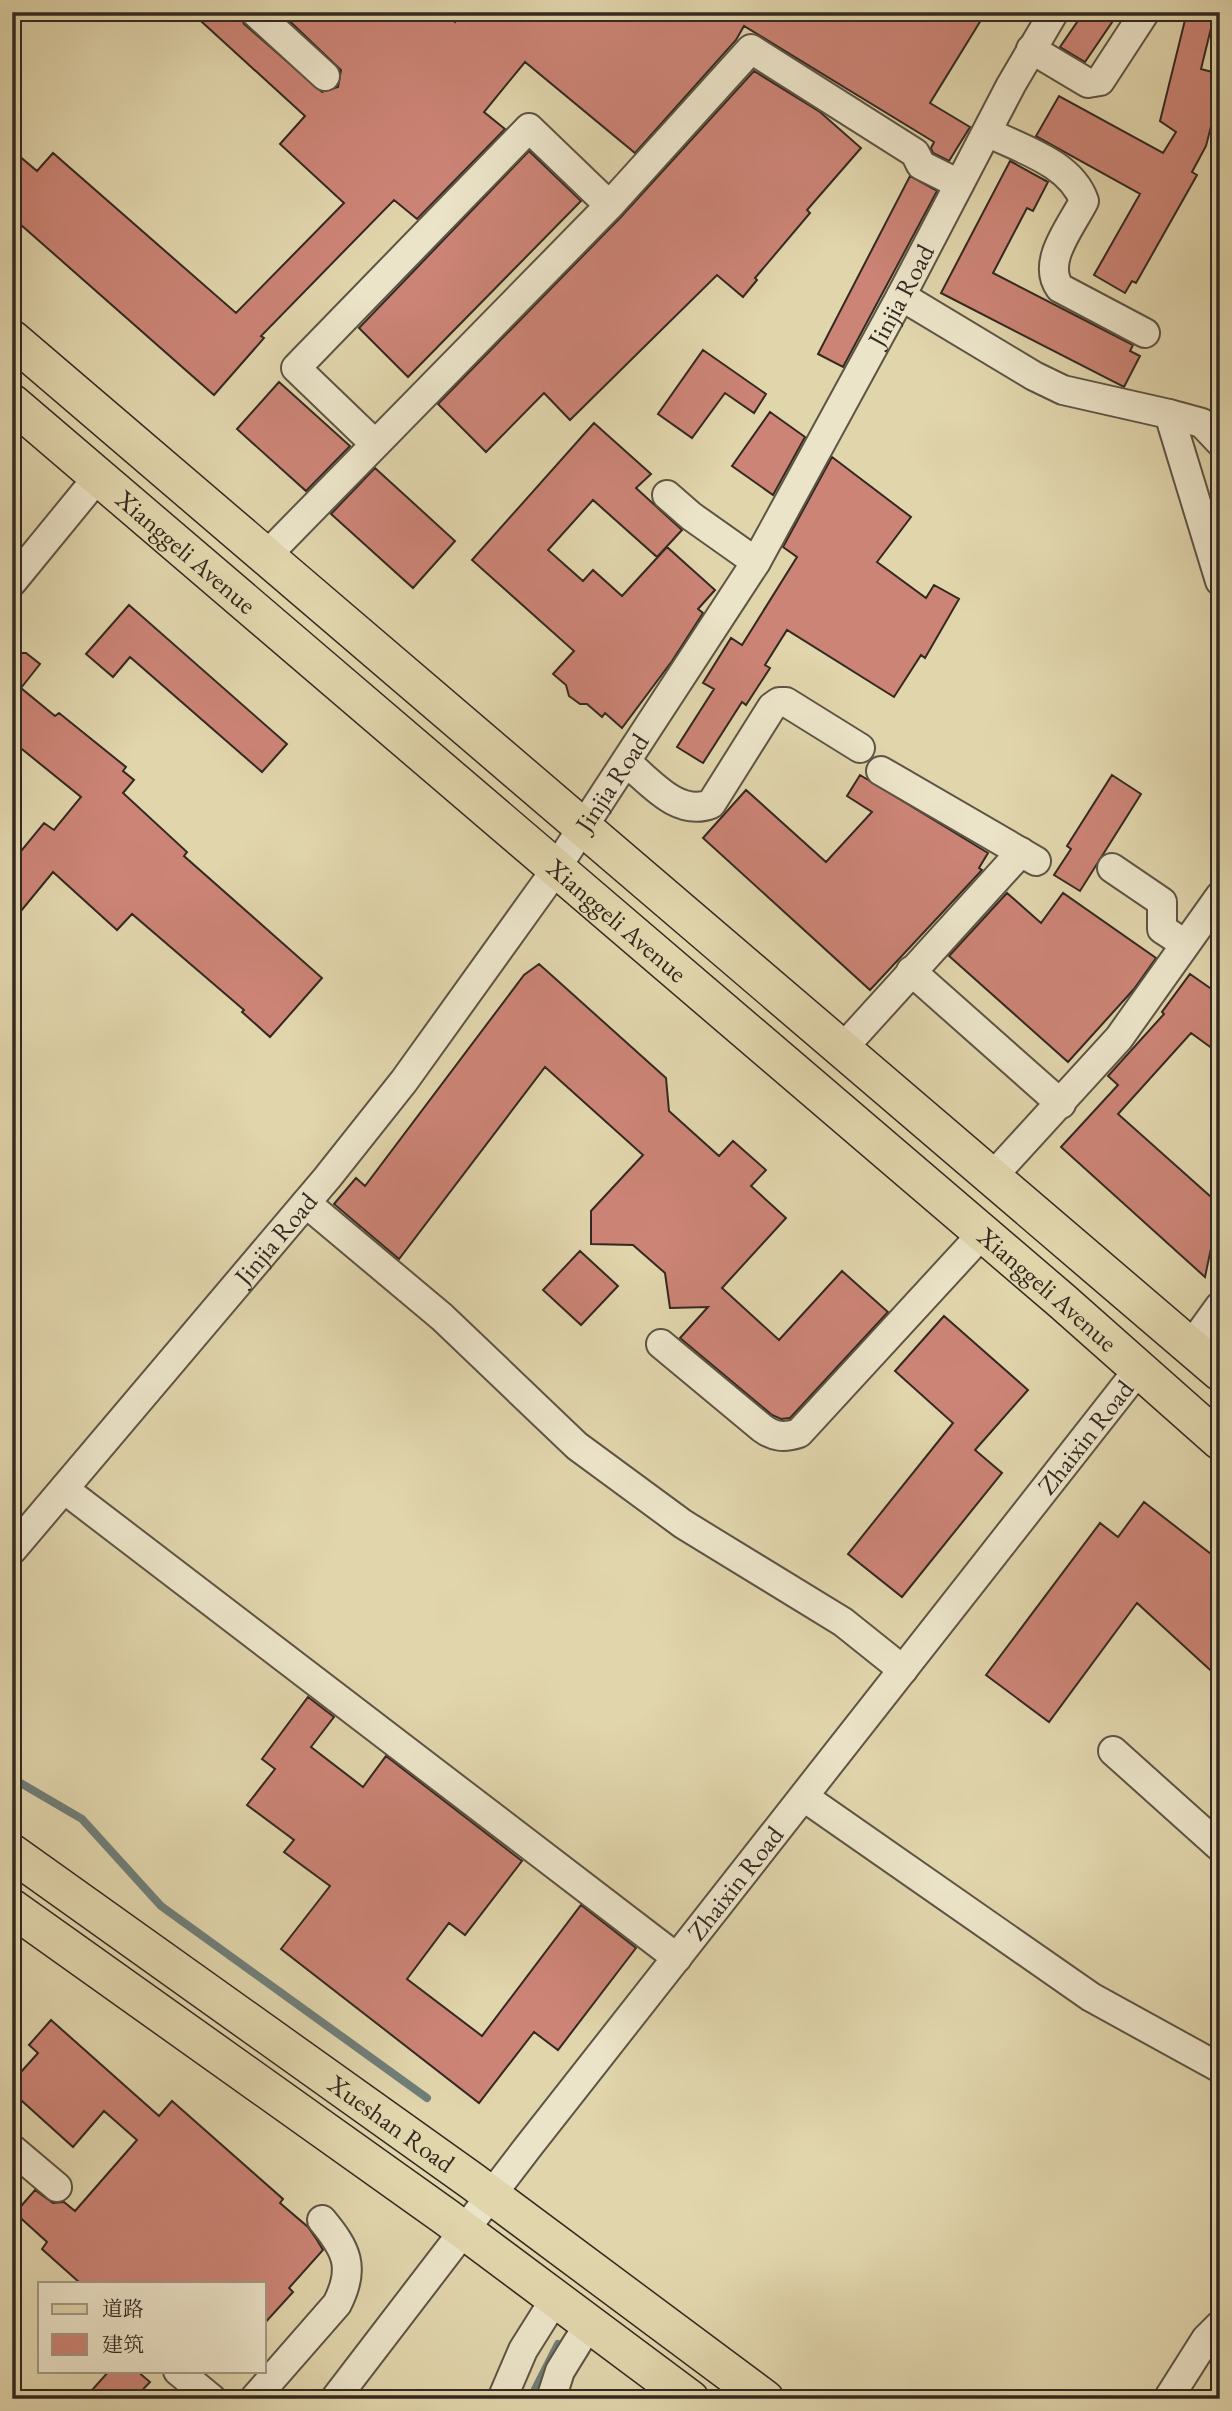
<svg xmlns="http://www.w3.org/2000/svg" width="1232" height="2411" viewBox="0 0 1232 2411" font-family="'EB Garamond','Noto Serif SC',serif">
<rect width="100%" height="100%" fill="#e1d5ac"/>
<filter id="stains"><feTurbulence type="fractalNoise" baseFrequency=".00286" numOctaves="4"/><feColorMatrix values="0 0 0 0 .2 0 0 0 0 .09 0 0 0 0 .02 0 0 0 .5 -.17"/></filter>
<radialGradient id="worn" r=".72"><stop offset=".6" stop-color="#630" stop-opacity="0"/><stop offset="1" stop-color="#630" stop-opacity=".3"/></radialGradient>
<g fill="none" stroke-linecap="round" stroke-linejoin="round">
<path stroke="#6f7e79" stroke-width="8" d="M 12,1778 L 82,1819 L 161,1906 L 427,2098
M 530,2399 L 558,2344"/>
</g>
<path fill="#cc8476" stroke="#332921" stroke-width="2" d="M 191,12 L 239,12 L 244,24 L 322,92 L 338,87 L 341,70 L 280,12 L 444,12 L 455,22 L 463,12 L 986,12 L 930,103 L 970,127 L 949,161 L 933,153 L 931,148 L 934,142 L 744,26 L 736,40 L 635,153 L 525,62 L 484,112 L 505,129 L 417,219 L 394,200 L 261,336 L 264,338 L 214,395 L 12,217 L 12,150 L 37,171 L 53,153 L 236,313 L 344,203 L 280,144 L 305,116 Z
M 1084,12 L 1119,12 L 1085,62 L 1060,47 Z
M 1187,12 L 1215,12 L 1201,69 L 1220,74 L 1220,91 L 1206,146 L 1192,172 L 1197,175 L 1136,283 L 1132,281 L 1125,293 L 1094,275 L 1140,194 L 1036,136 L 1059,96 L 1163,153 L 1176,132 L 1160,121 Z
M 754,71 L 820,112 L 861,148 L 807,210 L 810,213 L 755,278 L 757,280 L 743,297 L 717,275 L 570,420 L 544,393 L 486,452 L 438,404 L 620,218 Z
M 529,151 L 581,201 L 408,377 L 359,328 Z
M 1010,161 L 1048,182 L 1033,211 L 1027,208 L 993,273 L 1133,345 L 1130,351 L 1140,356 L 1124,387 L 941,293 Z
M 910,176 L 937,191 L 843,367 L 818,354 Z
M 703,350 L 766,394 L 754,413 L 725,393 L 692,438 L 658,414 Z
M 279,382 L 350,446 L 306,491 L 237,429 Z
M 770,412 L 805,437 L 773,495 L 732,466 Z
M 594,423 L 651,474 L 636,488 L 682,530 L 657,557 L 593,500 L 548,550 L 583,581 L 593,570 L 622,596 L 667,547 L 715,590 L 698,609 L 703,613 L 672,661 L 622,728 L 605,713 L 602,717 L 587,704 L 580,704 L 569,696 L 566,685 L 553,674 L 574,651 L 472,560 Z
M 832,457 L 911,517 L 877,562 L 926,598 L 934,585 L 959,599 L 925,658 L 921,655 L 894,697 L 787,630 L 765,665 L 770,668 L 746,705 L 742,702 L 703,763 L 677,747 L 714,689 L 703,683 L 731,638 L 742,645 L 797,557 L 783,547 Z
M 375,468 L 455,541 L 413,588 L 331,514 Z
M 129,605 L 287,744 L 262,772 L 130,657 L 113,677 L 86,654 Z
M 12,653 L 26,653 L 40,664 L 21,688 L 55,716 L 59,713 L 126,767 L 123,771 L 134,780 L 123,793 L 187,852 L 184,856 L 322,978 L 270,1037 L 242,1012 L 244,1010 L 132,914 L 117,930 L 53,872 L 12,922 L 12,862 L 44,823 L 54,830 L 81,797 L 12,741 Z
M 860,775 L 988,853 L 979,868 L 982,870 L 870,990 L 703,838 L 746,790 L 826,862 L 872,812 L 847,796 Z
M 1112,775 L 1141,794 L 1080,891 L 1054,875 L 1071,849 L 1067,846 Z
M 1007,893 L 1041,923 L 1063,893 L 1156,958 L 1134,989 L 1068,1062 L 949,956 Z
M 539,964 L 666,1078 L 669,1111 L 719,1156 L 733,1141 L 766,1170 L 751,1186 L 786,1218 L 722,1288 L 779,1340 L 842,1271 L 888,1312 L 790,1418 L 781,1419 L 772,1415 L 680,1338 L 708,1307 L 670,1308 L 665,1273 L 633,1245 L 591,1244 L 591,1211 L 643,1155 L 545,1067 L 399,1259 L 334,1204 L 356,1178 L 365,1186 L 524,975 Z
M 1190,974 L 1220,995 L 1220,1054 L 1191,1033 L 1118,1114 L 1220,1205 L 1220,1227 L 1214,1234 L 1205,1277 L 1061,1147 L 1118,1085 L 1108,1076 L 1164,1014 L 1162,1012 Z
M 580,1251 L 618,1286 L 581,1325 L 543,1290 Z
M 944,1316 L 1028,1390 L 975,1450 L 1002,1473 L 902,1597 L 848,1554 L 953,1423 L 895,1371 Z
M 1144,1502 L 1220,1561 L 1220,1679 L 1137,1603 L 1049,1722 L 986,1675 L 1100,1523 L 1118,1537 Z
M 308,1697 L 334,1717 L 311,1747 L 363,1787 L 386,1756 L 522,1861 L 465,1935 L 449,1923 L 407,1979 L 482,2036 L 581,1905 L 636,1948 L 558,2050 L 534,2032 L 479,2103 L 281,1949 L 330,1886 L 284,1852 L 294,1840 L 247,1805 L 275,1769 L 262,1759 Z
M 51,2020 L 159,2116 L 172,2101 L 283,2199 L 280,2203 L 308,2227 L 317,2240 L 323,2250 L 289,2288 L 293,2292 L 264,2324 L 264,2283 L 80,2283 L 42,2249 L 47,2242 L 15,2213 L 35,2190 L 53,2203 L 64,2202 L 75,2211 L 137,2140 L 104,2111 L 73,2147 L 12,2092 L 12,2082 L 38,2053 L 29,2045 Z
M 109,2371 L 137,2371 L 150,2382 L 134,2399 L 84,2399 Z"/>
<g fill="none" stroke-linecap="round" stroke-linejoin="round">
<defs>
<g id="minor">
<path d="M 255,12 L 325,76"/>
<path d="M 1031,49 L 1088,83 L 1100,81 L 1145,12"/>
<path d="M 987,132 C 1021,149 1071,163 1084,201 C 1071,227 1041,262 1060,288 L 1145,333"/>
<path d="M 901,296 L 1034,376 L 1063,390 L 1169,414 L 1220,581"/>
<path d="M 1169,414 L 1202,423 L 1220,442"/>
<path d="M 375,444 L 296,368 L 529,128 L 609,205"/>
<path d="M 667,495 L 691,516 L 756,562"/>
<path d="M 266,556 L 608,207 L 751,49 L 915,153 L 921,165 L 959,184"/>
<path d="M 12,582 L 98,477"/>
<path d="M 626,762 C 651,782 677,817 711,804 L 772,707 L 779,702 L 786,702 L 860,748"/>
<path d="M 881,771 L 1036,861"/>
<path d="M 1112,868 L 1162,902 L 1162,929 L 1185,944"/>
<path d="M 911,971 L 1061,1104"/>
<path d="M 842,1049 L 1021,852"/>
<path d="M 992,1177 L 1119,1038 L 1220,896"/>
<path d="M 306,1203 L 442,1317 L 577,1446 L 683,1524 L 843,1622 L 903,1670"/>
<path d="M 661,1344 L 762,1428 C 774,1437 784,1438 799,1433 L 983,1233"/>
<path d="M 1191,1346 L 1220,1306"/>
<path d="M 64,1489 L 677,1958"/>
<path id="s1" d="M 12,1550 L 327,1178 L 404,1081 L 547,882 L 756,562 L 901,296 L 1011,85 L 1054,12"/>
<path d="M 1113,1751 L 1220,1847"/>
<path d="M 804,1797 L 1091,1997 L 1220,2068"/>
<path d="M 12,2149 L 57,2187"/>
<path d="M 178,2371 L 212,2399"/>
<path d="M 254,2399 L 337,2304 C 356,2267 346,2249 322,2220"/>
<path id="s2" d="M 335,2399 L 528,2147 L 1139,1369"/>
<path d="M 502,2399 L 523,2350 L 555,2299"/>
<path d="M 551,2399 L 560,2371 L 589,2324"/>
<path d="M 1168,2399 L 1206,2339 L 1220,2325"/>
</g>
<g id="major">
<path d="M 12,339 L 1220,1372"/>
<path id="s3" d="M 12,403 L 1062,1301 L 1220,1441"/>
<path id="s4" d="M 12,1853 L 472,2181 L 765,2399"/>
<path d="M 12,1908 L 446,2217 L 690,2399"/>
</g>
</defs>
<use href="#minor" stroke="#5e5444" stroke-width="32"/>
<use href="#major" stroke="#332921" stroke-width="40"/>
<use href="#minor" stroke="#ece4c9" stroke-width="28"/>
<use href="#major" stroke="#e1d5ac" stroke-width="37"/>
</g>
<g text-anchor="middle" stroke-width="5" stroke-linejoin="round" paint-order="stroke">
<g font-size="26" fill="#332921" stroke="#ece4c9">
<text dy="9" stroke="none"><textPath href="#s1" startOffset="1542">Jinjia Road</textPath></text>
<text dy="9" stroke="none"><textPath href="#s3" startOffset="229">Xianggeli Avenue</textPath></text>
<text dy="9" stroke="none"><textPath href="#s1" startOffset="975">Jinjia Road</textPath></text>
<text dy="9" stroke="none"><textPath href="#s3" startOffset="796">Xianggeli Avenue</textPath></text>
<text dy="9" stroke="none"><textPath href="#s1" startOffset="408">Jinjia Road</textPath></text>
<text dy="9" stroke="none"><textPath href="#s3" startOffset="1363">Xianggeli Avenue</textPath></text>
<text dy="9" stroke="none"><textPath href="#s2" startOffset="1220">Zhaixin Road</textPath></text>
<text dy="9" stroke="none"><textPath href="#s2" startOffset="653">Zhaixin Road</textPath></text>
<text dy="9" stroke="none"><textPath href="#s4" startOffset="466">Xueshan Road</textPath></text>
</g>
</g>
<rect width="1232" height="2411" fill="none" stroke="#e1d5ac" stroke-width="42"/>
<rect x="14" y="14" width="1204" height="2383" fill="none" stroke="#332921" stroke-width="3.5"/>
<rect x="21" y="21" width="1190" height="2369" fill="none" stroke="#332921" stroke-width="2"/>
<rect x="38" y="2282" width="228" height="91" fill="#ece4c9" stroke="#a29986" stroke-width="2"/>
<rect x="52" y="2304" width="35" height="10" fill="#e1d5ac" stroke="#a29986" stroke-width="2"/>
<text x="102" y="2316" font-size="21" fill="#332921">道路</text>
<rect x="52" y="2334" width="35" height="21" fill="#cc8476" stroke="#a29986" stroke-width="2"/>
<text x="102" y="2352" font-size="21" fill="#332921">建筑</text>
<rect width="100%" height="100%" filter="url(#stains)"/>
<rect width="100%" height="100%" fill="url(#worn)"/>
</svg>
